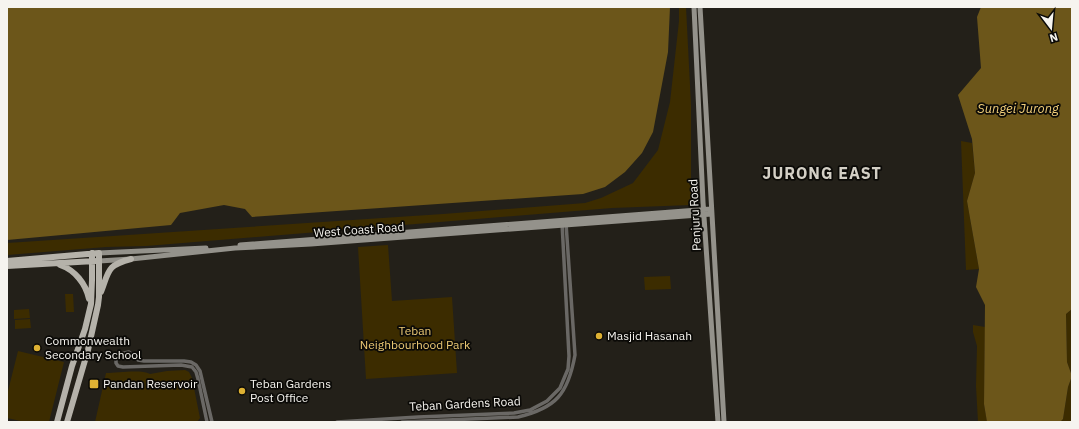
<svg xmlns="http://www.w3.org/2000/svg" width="1079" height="429" viewBox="0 0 1079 429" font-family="'IBM Plex Sans',sans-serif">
<rect width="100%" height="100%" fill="#232019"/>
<path fill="#3c2c00" d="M 679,7 L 686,7 L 691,105 L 691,205 L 612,208 L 146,246 L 106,247 L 7,255 L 7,243 L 443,214 L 585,203 L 601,198 L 633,183 L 658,150 L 670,102 L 679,21 Z
M 961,141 L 972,143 L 975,173 L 967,201 L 979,269 L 966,270 Z
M 388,245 L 392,301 L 452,297 L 457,373 L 366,379 L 358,247 Z
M 670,276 L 671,289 L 645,290 L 644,277 Z
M 65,294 L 73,294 L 74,312 L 66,312 Z
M 29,309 L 30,318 L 14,319 L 14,310 Z
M 1072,309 L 1072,422 L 1060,422 L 1063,419 L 1068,387 L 1072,376 L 1067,362 L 1066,314 Z
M 30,319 L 31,328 L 15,329 L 15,320 Z
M 973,325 L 985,327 L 984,404 L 987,421 L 978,422 L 976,386 L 977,346 L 973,332 Z
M 18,351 L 64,362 L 49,422 L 25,422 L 7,418 L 7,395 Z
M 185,370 L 189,372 L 192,378 L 200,418 L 197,422 L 95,422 L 106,373 C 117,373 141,369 150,374 L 167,371 Z"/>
<path fill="#6c561a" d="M 7,7 L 670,7 L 668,52 L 653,132 L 642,153 L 625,172 L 605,187 L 583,194 L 252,217 L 245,209 L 224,205 L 180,213 L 171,225 L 7,240 Z
M 981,7 L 1072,7 L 1072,309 L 1066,314 L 1067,362 L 1072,376 L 1068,387 L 1063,419 L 1060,422 L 987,422 L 984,404 L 985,305 L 976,287 L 979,269 L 967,201 L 975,173 L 972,139 L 958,95 L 981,68 L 977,17 Z"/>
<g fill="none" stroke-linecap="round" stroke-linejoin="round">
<path stroke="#6a6865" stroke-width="3.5" d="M 207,422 L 198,379 L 196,372 L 192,367 L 181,365 L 123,367 L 118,366 L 116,363 L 116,357 L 119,354 L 129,352 L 138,360 L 144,361 L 184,361 L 191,362 L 196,365 L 200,371 L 212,422
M 337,422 L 418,417 L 514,413 L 530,410 L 547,401 L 560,388 L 568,369 L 569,356 L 562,223
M 402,422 L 518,417 C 556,408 568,394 575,355 L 566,223"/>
<path stroke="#94928b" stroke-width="5" d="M 694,7 L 703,202 L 718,422
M 700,7 L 724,422
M 240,245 L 711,209
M 99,253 L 206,248
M 99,261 L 131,259 L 235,248 L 311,244 L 712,214"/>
<path stroke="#b5b2aa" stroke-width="6" d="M 7,261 L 99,253 L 99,297 L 98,305 L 88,350 L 67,422
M 60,265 C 75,270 86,284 89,299
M 7,266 L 95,261
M 101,292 C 109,271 107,265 131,259
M 57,422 L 72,366 L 85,329 L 91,304 L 92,280 L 92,253"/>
</g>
<g fill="#deb133" stroke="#0b0a07" stroke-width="1.5">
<circle cx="599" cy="336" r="4"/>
<circle cx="37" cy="348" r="4"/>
<rect x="89" y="379" width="10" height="10" rx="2"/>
<circle cx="242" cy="391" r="4"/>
</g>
<g text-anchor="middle" stroke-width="3.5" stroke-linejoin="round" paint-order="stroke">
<g font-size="12" fill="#f6f4ef" stroke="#0b0a07">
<text transform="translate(695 215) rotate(-93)" y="4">Penjuru Road</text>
<text transform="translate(359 230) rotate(-4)" y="4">West Coast Road</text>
<text transform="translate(465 404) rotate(-3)" y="4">Teban Gardens Road</text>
</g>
<g font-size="12" fill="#ecc974" stroke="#0b0a07">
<text x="415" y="335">Teban<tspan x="415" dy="14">Neighbourhood Park</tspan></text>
</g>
<g font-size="12" fill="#f6f4ef" stroke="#0b0a07" text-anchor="start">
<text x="607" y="340">Masjid Hasanah</text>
<text x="45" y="345">Commonwealth<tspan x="45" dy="14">Secondary School</tspan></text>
<text x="103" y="388">Pandan Reservoir</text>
<text x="250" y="388">Teban Gardens<tspan x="250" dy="14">Post Office</tspan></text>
</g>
<g font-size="13" font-style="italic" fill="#f1ce79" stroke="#0b0a07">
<text x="1018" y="113">Sungei Jurong</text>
</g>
<g font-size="16" font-weight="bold" letter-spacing="1" fill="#d3cfc5" stroke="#0b0a07">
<text x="822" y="179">JURONG EAST</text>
</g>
</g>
<rect width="1079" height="429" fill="none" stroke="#f6f4ef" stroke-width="16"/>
<g transform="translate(1051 28) rotate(164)" stroke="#0b0a07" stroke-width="3" paint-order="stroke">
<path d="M0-3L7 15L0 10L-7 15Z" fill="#f6f4ef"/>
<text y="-6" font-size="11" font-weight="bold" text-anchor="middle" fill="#f6f4ef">N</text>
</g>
</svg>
